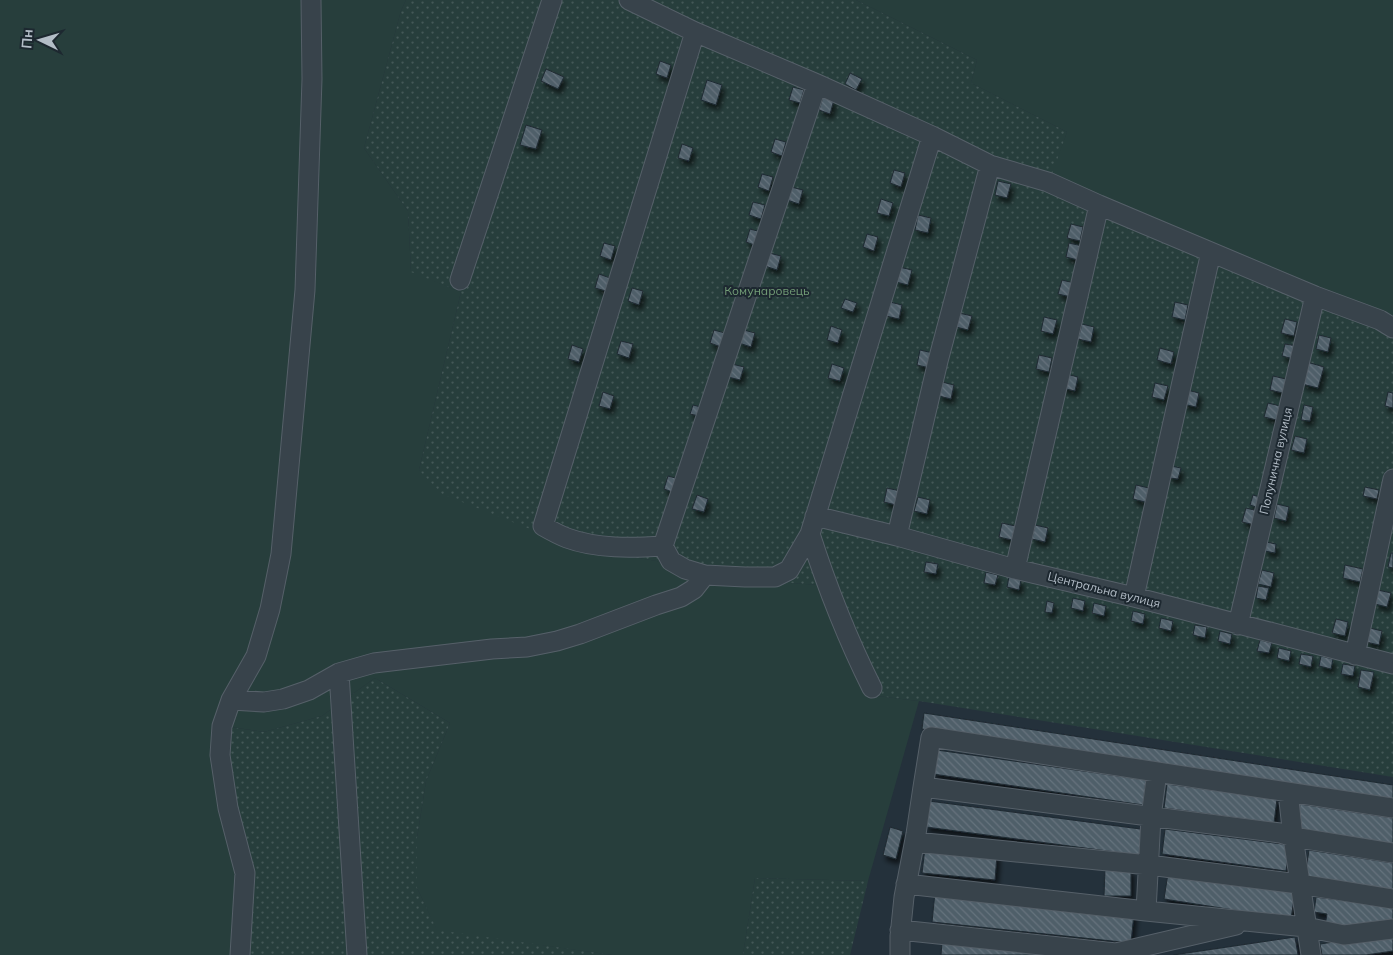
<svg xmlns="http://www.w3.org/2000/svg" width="1393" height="955" viewBox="0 0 1393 955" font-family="Mulish,sans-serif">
<defs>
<pattern id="garden-dots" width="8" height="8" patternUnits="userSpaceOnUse" patternTransform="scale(1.25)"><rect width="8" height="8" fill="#273e3c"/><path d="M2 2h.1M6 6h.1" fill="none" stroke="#445857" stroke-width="1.8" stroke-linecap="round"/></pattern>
<pattern id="building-back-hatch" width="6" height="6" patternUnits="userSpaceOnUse" patternTransform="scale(1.25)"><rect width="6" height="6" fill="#4f5e69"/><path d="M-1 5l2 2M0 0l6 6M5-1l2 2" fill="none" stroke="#66737d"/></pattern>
<filter id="shadow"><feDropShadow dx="3" dy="5" stdDeviation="2.5" flood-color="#0009"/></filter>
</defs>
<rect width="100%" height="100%" fill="#24313b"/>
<path fill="#273e3c" d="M 0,0 L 406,0 L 401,11 L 364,148 L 408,211 L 411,271 L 461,292 L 419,470 L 589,550 L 657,561 L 669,567 L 776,582 L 820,585 L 869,695 L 919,701 L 868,881 L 755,878 L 743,955 L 612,955 L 437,931 L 417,888 L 417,838 L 426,781 L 450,723 L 375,678 L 322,716 L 264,732 L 223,726 L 245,873 L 240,955 L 0,955 Z
M 856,0 L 1393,0 L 1393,316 L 1384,311 L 1316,287 L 1050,177 L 1067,132 L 971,83 L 977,60 Z"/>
<path fill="url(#garden-dots)" d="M 406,0 L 856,0 L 977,60 L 971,83 L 1067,132 L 1051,177 L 1316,287 L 1384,311 L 1393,316 L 1393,777 L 919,701 L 869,695 L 820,585 L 776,582 L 669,567 L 657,561 L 589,550 L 565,543 L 442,494 L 419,470 L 461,292 L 411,272 L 408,211 L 364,148 L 401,11 Z
M 375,678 L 450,723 L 426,781 L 417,838 L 417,888 L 437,930 L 612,955 L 240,955 L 245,873 L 222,726 L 264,732 L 322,716 Z
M 755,878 L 868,881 L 850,955 L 743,955 Z"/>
<path fill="url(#building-back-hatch)" stroke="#1f2a32" filter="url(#shadow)" d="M 660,61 L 671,65 L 667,78 L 656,74 Z
M 546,69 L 564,77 L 558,89 L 541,81 Z
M 850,73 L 862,79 L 856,90 L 845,84 Z
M 707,80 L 722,85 L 716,105 L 701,100 Z
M 793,87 L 804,90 L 800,103 L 789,100 Z
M 823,97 L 834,100 L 830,114 L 819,110 Z
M 526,125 L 542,130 L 536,149 L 520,145 Z
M 775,139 L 786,142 L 782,156 L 771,152 Z
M 682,144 L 693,148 L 689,161 L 678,158 Z
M 894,170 L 905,173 L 901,187 L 890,183 Z
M 762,174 L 773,177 L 769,191 L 758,187 Z
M 998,181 L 1011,184 L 1007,198 L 995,195 Z
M 791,187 L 803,190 L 799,204 L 787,200 Z
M 881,199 L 893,203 L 889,216 L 877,213 Z
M 753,202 L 765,205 L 761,219 L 749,215 Z
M 918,215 L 931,218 L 928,233 L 915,230 Z
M 1071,224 L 1083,227 L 1080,241 L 1067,238 Z
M 750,229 L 761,232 L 757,246 L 746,242 Z
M 867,234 L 878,237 L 874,251 L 863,247 Z
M 604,243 L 615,246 L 611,260 L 600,256 Z
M 1069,243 L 1082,246 L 1078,260 L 1066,257 Z
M 769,253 L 781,256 L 777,270 L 765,266 Z
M 899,267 L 912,270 L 908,285 L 896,282 Z
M 599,274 L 610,278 L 606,291 L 595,288 Z
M 1062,280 L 1074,283 L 1071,297 L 1058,294 Z
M 632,288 L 643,291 L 639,305 L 628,301 Z
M 845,299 L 857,303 L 853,312 L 841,308 Z
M 890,302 L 902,305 L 899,319 L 886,316 Z
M 1175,302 L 1188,305 L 1185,320 L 1172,317 Z
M 959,313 L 972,316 L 968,330 L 956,327 Z
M 1044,317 L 1057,320 L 1053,334 L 1041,331 Z
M 1285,319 L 1297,322 L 1294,336 L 1281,333 Z
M 1082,324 L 1094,327 L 1091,342 L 1078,339 Z
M 831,326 L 842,330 L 838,343 L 827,340 Z
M 714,330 L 725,333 L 721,347 L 710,343 Z
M 744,330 L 755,333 L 751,347 L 739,343 Z
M 1319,335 L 1331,338 L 1328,352 L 1316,349 Z
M 621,341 L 633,344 L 629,358 L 617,354 Z
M 1285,344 L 1297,346 L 1294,359 L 1282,356 Z
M 572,345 L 583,349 L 579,362 L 568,359 Z
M 1160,348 L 1174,352 L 1171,364 L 1157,360 Z
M 920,350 L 933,353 L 930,368 L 917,365 Z
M 1039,355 L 1052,358 L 1049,372 L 1036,369 Z
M 1307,362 L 1324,367 L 1318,388 L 1302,384 Z
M 732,364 L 744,367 L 740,380 L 728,377 Z
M 832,364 L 844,368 L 840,381 L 828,378 Z
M 1066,374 L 1078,377 L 1075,391 L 1062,388 Z
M 1273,376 L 1286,379 L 1283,393 L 1270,390 Z
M 942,382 L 954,385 L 951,399 L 939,396 Z
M 1155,383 L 1168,386 L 1164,400 L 1152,397 Z
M 1187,390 L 1199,393 L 1196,407 L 1183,404 Z
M 603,392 L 614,396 L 610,409 L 599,406 Z
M 1388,392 L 1393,393 L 1393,408 L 1385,406 Z
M 1268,403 L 1280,406 L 1277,420 L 1264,417 Z
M 693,405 L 701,407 L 699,416 L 690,414 Z
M 1304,405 L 1313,407 L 1310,421 L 1301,420 Z
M 1295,436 L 1307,439 L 1304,453 L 1291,450 Z
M 1171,466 L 1181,468 L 1178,479 L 1169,478 Z
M 668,476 L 679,479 L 675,493 L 664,489 Z
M 1136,485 L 1149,488 L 1145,502 L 1133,499 Z
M 1365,487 L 1379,490 L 1377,499 L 1363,496 Z
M 887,488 L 900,491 L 896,505 L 884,502 Z
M 697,495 L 708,499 L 704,512 L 692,509 Z
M 1253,495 L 1264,498 L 1262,509 L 1250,505 Z
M 918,497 L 930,500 L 927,514 L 914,511 Z
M 1277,504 L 1289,507 L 1286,521 L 1274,518 Z
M 1246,508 L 1258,511 L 1255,525 L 1242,522 Z
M 1002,523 L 1015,526 L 1012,540 L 999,537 Z
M 1035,525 L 1048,528 L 1045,542 L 1032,539 Z
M 1266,542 L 1276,544 L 1275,553 L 1265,551 Z
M 1391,553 L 1393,553 L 1393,568 L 1388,567 Z
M 926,562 L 938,564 L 936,574 L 924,572 Z
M 1345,565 L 1363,569 L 1360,582 L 1343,578 Z
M 1262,570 L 1274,573 L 1271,587 L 1258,584 Z
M 986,572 L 998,575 L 995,585 L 984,583 Z
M 1009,577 L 1021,580 L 1019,590 L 1007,587 Z
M 1258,586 L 1269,588 L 1266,600 L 1256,598 Z
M 1378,590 L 1391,593 L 1387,607 L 1375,604 Z
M 1073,598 L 1085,601 L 1083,611 L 1071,608 Z
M 1047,601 L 1054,603 L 1052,613 L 1045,612 Z
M 1094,603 L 1106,606 L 1104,616 L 1092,613 Z
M 1133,611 L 1145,614 L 1143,624 L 1131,621 Z
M 1161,618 L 1173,621 L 1171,631 L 1159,628 Z
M 1336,619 L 1348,622 L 1345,636 L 1332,633 Z
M 1195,625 L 1207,627 L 1205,638 L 1193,635 Z
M 1370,628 L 1382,631 L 1379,645 L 1366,642 Z
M 1220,631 L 1232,634 L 1230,644 L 1218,641 Z
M 1260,640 L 1272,643 L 1269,653 L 1257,651 Z
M 1279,648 L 1291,651 L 1289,661 L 1277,658 Z
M 1301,654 L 1313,656 L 1311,667 L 1299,664 Z
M 1321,656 L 1333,659 L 1331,669 L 1319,666 Z
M 1343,664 L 1355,666 L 1353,676 L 1341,674 Z
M 1361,670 L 1374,672 L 1370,690 L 1358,687 Z
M 924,713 L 1393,785 L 1393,801 L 922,729 Z
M 937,750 L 1146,780 L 1143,805 L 933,774 Z
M 1167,784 L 1277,799 L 1274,823 L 1164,808 Z
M 929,801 L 1148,830 L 1145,856 L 926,827 Z
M 1300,804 L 1393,818 L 1393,846 L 1296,831 Z
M 890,827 L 903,831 L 896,859 L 883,855 Z
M 1165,829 L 1290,845 L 1286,871 L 1162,854 Z
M 925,848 L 997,855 L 995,880 L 922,873 Z
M 1309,850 L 1393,863 L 1393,891 L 1305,877 Z
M 1105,869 L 1131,870 L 1131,896 L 1104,896 Z
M 1168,873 L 1295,892 L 1291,919 L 1164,899 Z
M 935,892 L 1134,913 L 1131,943 L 932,922 Z
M 1316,897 L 1393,907 L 1393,925 L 1325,926 L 1327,914 L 1314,912 Z
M 1393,933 L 1393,951 L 1366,955 L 1322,955 L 1320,944 Z
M 1295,937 L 1298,955 L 1173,955 Z
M 942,942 L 1046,955 L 941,955 Z"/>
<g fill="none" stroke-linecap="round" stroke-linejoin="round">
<defs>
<path id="minor" d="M 629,0 L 695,32 L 817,84 L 932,136 L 990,165 L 1048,182 L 1099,205 L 1315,296 L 1380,320 L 1393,328
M 695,32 L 543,526 C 550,530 559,535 567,538 C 597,549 632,548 663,546 L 671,561 L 685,569 L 705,575 L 745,577 L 775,577 L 789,570 L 810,534 L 932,136
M 460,280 L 552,0
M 815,516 L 897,536 L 1015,569 L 1134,597 L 1393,664
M 810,534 C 827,587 847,638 872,688
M 897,536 L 938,361 L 990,165
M 663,546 L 817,84
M 1015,569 L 1099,205
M 1134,597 L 1211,252
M 1238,625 L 1315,296
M 1355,655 L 1393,479
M 339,673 L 357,955
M 231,700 L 264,702 L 283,699 L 309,690 L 339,673 L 374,663 L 492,649 L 527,647 L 557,641 L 580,634 L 656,605 L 681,597 L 694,589 L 705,575
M 1157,772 L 1393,808
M 923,787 L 1280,833 L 1293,837 L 1311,955
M 1288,792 L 1293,837 L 1393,853
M 915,842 L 1149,865 L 1299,884 L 1393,899
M 906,884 L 1146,911
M 900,930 L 1116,953 L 1236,925
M 240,955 L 245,873 L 228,808 L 220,755 L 222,726 L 231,700 L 256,656 L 270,609 L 281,554 L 305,290 L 312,79 L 311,0
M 900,955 L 900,936 L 904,897 L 916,834 L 923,787 L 931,737 L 1157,772 L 1151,817 L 1146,911 L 1306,927 L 1344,935 L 1393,929"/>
</defs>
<use href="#minor" stroke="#566069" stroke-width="21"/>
<use href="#minor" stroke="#38434b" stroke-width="19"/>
</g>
<g text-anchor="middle" stroke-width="4" stroke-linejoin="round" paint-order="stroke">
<g font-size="12" fill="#729c76" stroke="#1d2830">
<text x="767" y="295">Комунаровець</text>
</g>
<g font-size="12" fill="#b3bdc7" stroke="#1d2830">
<text transform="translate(1276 461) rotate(-77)" y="4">Полунична вулиця</text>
<text transform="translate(1104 590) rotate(14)" y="4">Центральна вулиця</text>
</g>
</g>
<g transform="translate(40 40) rotate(275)" stroke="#1d2830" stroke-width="4" paint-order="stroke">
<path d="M0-4L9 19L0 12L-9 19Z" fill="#b3bdc7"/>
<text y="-8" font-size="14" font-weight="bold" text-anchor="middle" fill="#b3bdc7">Пн</text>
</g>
</svg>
